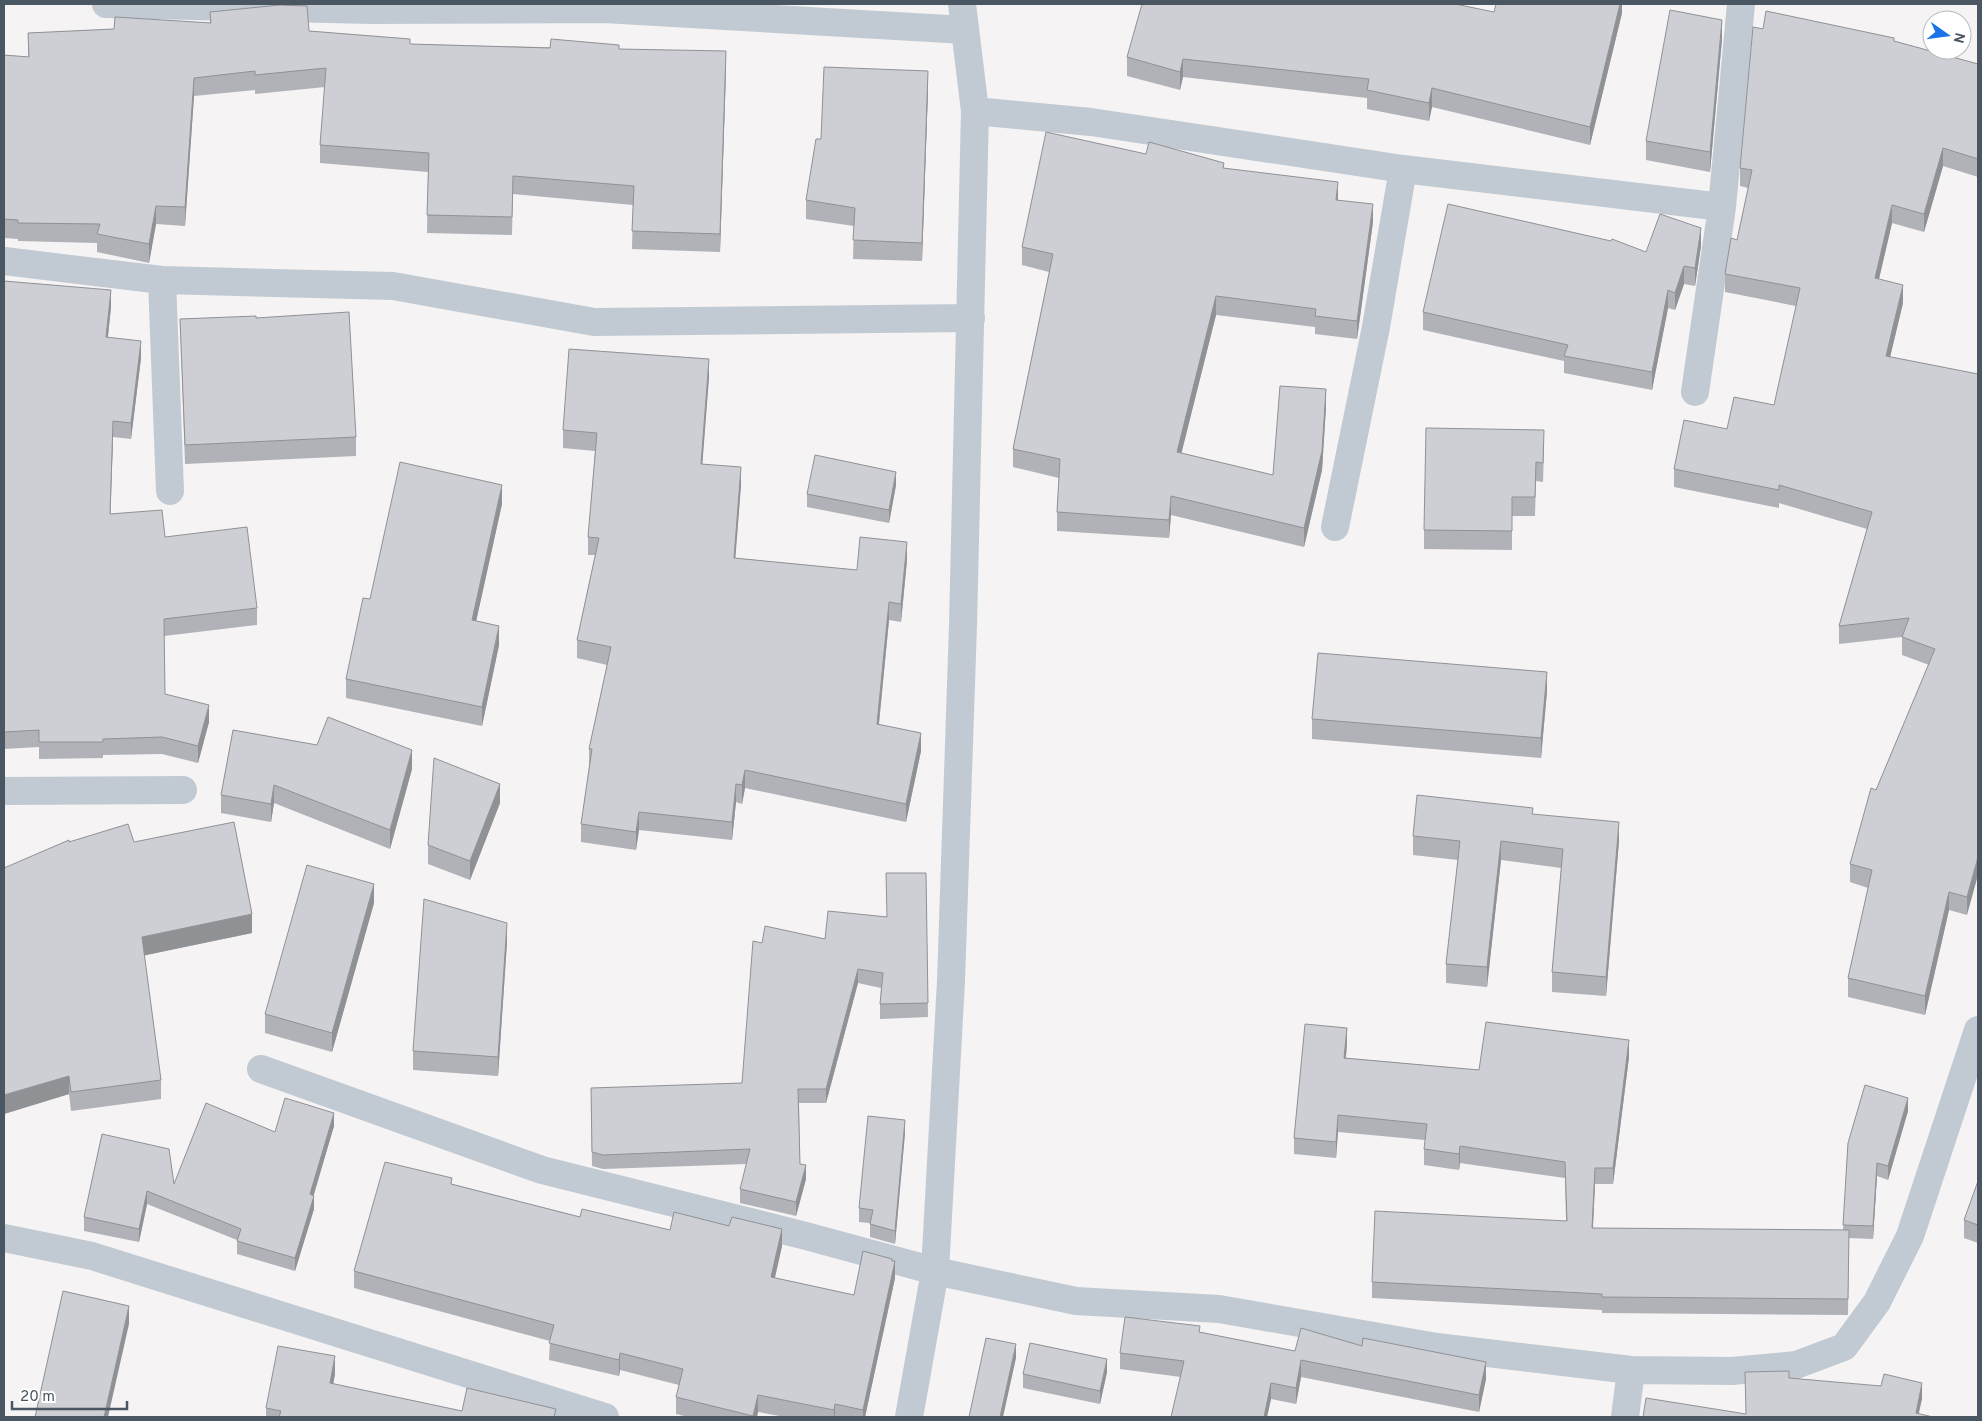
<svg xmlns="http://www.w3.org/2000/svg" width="1982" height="1421" viewBox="0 0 1982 1421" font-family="Overpass,sans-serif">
<rect width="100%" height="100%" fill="#f5f3f3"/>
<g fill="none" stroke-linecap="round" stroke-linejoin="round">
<path stroke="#c1cad2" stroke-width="28" d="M 106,4 L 371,10 L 604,9 L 965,30
M 975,111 L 1091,122 L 1403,169 L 1722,207
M 4,261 L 162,280 L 393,286 L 594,322 L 971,318
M 162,280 L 170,491
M 1695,392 L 1722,207 L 1741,4
M 1335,527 L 1376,327 L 1403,169
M 4,791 L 183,790
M 261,1069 L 542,1170 L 806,1236 L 935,1271 L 1076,1301 L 1219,1309 L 1437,1347 L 1631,1370 L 1732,1371 L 1796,1365 L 1844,1347 L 1877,1302 L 1910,1236 L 1978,1030
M 4,1238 L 92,1256 L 605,1417
M 1625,1417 L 1631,1370"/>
<path stroke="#c1cad2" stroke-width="28" d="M 909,1417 L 935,1271 L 951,981 L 963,625 L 975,111 L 962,4"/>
</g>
<path fill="#b0b2b7" d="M 1622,4 L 1622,13 L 1590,145 L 1432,107 L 1429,121 L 1367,109 L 1367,98 L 1183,77 L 1180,90 L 1127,76 L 1127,57 L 1494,12 Z
M 210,12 L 309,31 L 410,44 L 619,49 L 726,70 L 720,252 L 632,249 L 633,205 L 513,194 L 512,235 L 427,233 L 428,172 L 320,163 L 320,145 L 325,87 L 255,94 L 255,90 L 194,96 L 185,226 L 156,224 L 149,263 L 97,252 L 97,243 L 18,241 L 18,239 L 4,238 L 4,55 L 28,57 L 28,33 L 114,29 L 210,23 Z
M 1763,29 L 1894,41 L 1978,64 L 1978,177 L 1943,166 L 1924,232 L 1892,223 L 1879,279 L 1903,303 L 1890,357 L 1978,374 L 1967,915 L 1949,910 L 1925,1015 L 1848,997 L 1848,978 L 1868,888 L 1850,882 L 1850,864 L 1876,790 L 1929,665 L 1902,655 L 1902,637 L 1839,644 L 1839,626 L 1867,529 L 1779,503 L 1779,508 L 1674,487 L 1674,469 L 1727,429 L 1774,405 L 1796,306 L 1725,292 L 1725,274 L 1737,240 L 1748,188 L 1740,186 L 1740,168 Z
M 1722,39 L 1710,172 L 1646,160 L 1646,141 Z
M 928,90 L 922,261 L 853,259 L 854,226 L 806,219 L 806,200 L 821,139 Z
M 1146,154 L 1224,168 L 1338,200 L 1373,222 L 1357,339 L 1315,334 L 1315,327 L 1216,315 L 1181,453 L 1273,475 L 1326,407 L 1322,470 L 1304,547 L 1171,515 L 1169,538 L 1057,531 L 1057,512 L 1059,478 L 1013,467 L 1013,449 L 1049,272 L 1022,265 L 1022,247 Z
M 1701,246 L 1695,286 L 1684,284 L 1675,310 L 1668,308 L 1652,390 L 1564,373 L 1564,361 L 1423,330 L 1423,312 L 1646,252 Z
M 4,281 L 111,307 L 108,337 L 141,358 L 131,439 L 113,437 L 110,514 L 165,537 L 257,608 L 257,625 L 164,636 L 165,694 L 209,722 L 198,763 L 162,754 L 103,755 L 103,758 L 39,759 L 39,747 L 4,749 Z
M 256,318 L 356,437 L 356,456 L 185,464 L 180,319 Z
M 709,377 L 702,464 L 741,485 L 735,558 L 857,570 L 907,560 L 901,622 L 889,620 L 879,724 L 921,751 L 906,822 L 745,788 L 742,804 L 736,802 L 732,840 L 639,830 L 636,850 L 581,842 L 581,824 L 589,767 L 589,749 L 607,665 L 577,658 L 577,640 L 595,555 L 588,555 L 588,537 L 595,451 L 563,448 L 563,430 Z
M 1544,449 L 1543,482 L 1536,481 L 1535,516 L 1512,516 L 1512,550 L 1424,549 L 1424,530 Z
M 896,485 L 889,523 L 807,507 L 807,494 Z
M 502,504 L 476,621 L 499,645 L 482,726 L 346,698 L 346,679 L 370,599 Z
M 1547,691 L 1541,758 L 1312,739 L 1312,719 Z
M 233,730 L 412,769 L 390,849 L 274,803 L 271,822 L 221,813 L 221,795 Z
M 500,803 L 470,880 L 428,864 L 428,845 Z
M 1533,814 L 1619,841 L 1606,996 L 1552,992 L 1552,972 L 1561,868 L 1501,860 L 1487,987 L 1446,983 L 1446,964 L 1458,860 L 1413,855 L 1413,836 Z
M 69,842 L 134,842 L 252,933 L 144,955 L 161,1080 L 161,1099 L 71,1111 L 69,1094 L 4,1114 Z
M 926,873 L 928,1017 L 880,1019 L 880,1004 L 881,988 L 858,983 L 826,1103 L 799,1103 L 800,1164 L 806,1179 L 796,1216 L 740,1203 L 740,1189 L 747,1164 L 603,1169 L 592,1166 L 591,1102 L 742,1083 L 762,943 L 825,939 L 886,917 Z
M 374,903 L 332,1052 L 265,1033 L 265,1014 Z
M 507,942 L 498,1076 L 413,1070 L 413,1051 Z
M 1347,1044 L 1346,1058 L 1479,1070 L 1629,1057 L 1613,1184 L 1595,1184 L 1593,1228 L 1843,1230 L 1848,1143 L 1908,1111 L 1888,1180 L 1877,1176 L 1873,1239 L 1849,1238 L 1848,1315 L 1602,1313 L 1602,1310 L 1372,1298 L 1372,1282 L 1566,1221 L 1565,1178 L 1460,1163 L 1459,1170 L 1424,1165 L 1424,1149 L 1425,1140 L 1338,1132 L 1336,1158 L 1294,1154 L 1294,1138 Z
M 334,1126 L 313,1195 L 314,1209 L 295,1271 L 237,1254 L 237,1240 L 147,1204 L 139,1242 L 84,1231 L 84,1217 L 102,1134 L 174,1184 L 275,1132 Z
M 905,1133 L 895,1244 L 870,1237 L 870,1223 L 859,1222 L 859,1208 Z
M 1978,1181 L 1978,1243 L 1964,1238 L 1964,1220 Z
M 452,1184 L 580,1217 L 782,1246 L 775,1278 L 854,1295 L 892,1261 L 895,1278 L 865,1417 L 785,1417 L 758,1412 L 757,1417 L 688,1417 L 676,1414 L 676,1397 L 679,1385 L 620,1370 L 619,1376 L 549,1360 L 550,1341 L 354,1288 L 354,1271 Z
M 1200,1332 L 1295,1351 L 1362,1346 L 1486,1379 L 1479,1412 L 1301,1377 L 1296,1404 L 1271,1399 L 1267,1417 L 1171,1417 L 1181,1377 L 1120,1369 L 1120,1353 Z
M 1107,1372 L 1100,1404 L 1023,1388 L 1023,1374 Z
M 335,1374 L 333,1384 L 462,1411 L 556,1417 L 266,1417 L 266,1408 Z"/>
<path fill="#909195" d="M 1620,4 L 1622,4 L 1622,13 L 1590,145 L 1590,127 Z
M 1722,20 L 1722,39 L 1710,172 L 1710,152 Z
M 726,51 L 726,70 L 720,252 L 720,234 Z
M 1183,59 L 1183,77 L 1180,90 L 1180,72 Z
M 928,71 L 928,90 L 922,261 L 922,243 Z
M 194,78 L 194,96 L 185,226 L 185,207 Z
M 1432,88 L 1432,107 L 1429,121 L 1429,103 Z
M 1943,148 L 1943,166 L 1924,232 L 1924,214 Z
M 1338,182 L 1338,200 L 1336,200 Z
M 1373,204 L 1373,222 L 1357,339 L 1357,321 Z
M 1892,205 L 1892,223 L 1875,296 L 1875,278 Z
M 156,206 L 156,224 L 149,263 L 149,244 Z
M 1701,228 L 1701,246 L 1695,286 L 1695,268 Z
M 1684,266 L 1684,284 L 1675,310 L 1675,293 Z
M 1903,285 L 1903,303 L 1886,374 L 1886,356 Z
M 111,290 L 111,307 L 106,353 L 106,337 Z
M 1668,290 L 1668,308 L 1652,390 L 1652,372 Z
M 1216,296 L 1216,315 L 1177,471 L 1177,452 Z
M 141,341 L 141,358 L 131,439 L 131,423 Z
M 709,359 L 709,377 L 701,482 L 701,464 Z
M 1326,389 L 1326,407 L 1322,470 L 1304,547 L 1304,528 Z
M 113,421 L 113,437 L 110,530 L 110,514 Z
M 741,467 L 741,485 L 734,576 L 734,558 Z
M 896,472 L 896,485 L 889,523 L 889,510 Z
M 502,485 L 502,504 L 472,640 L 472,620 Z
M 1171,496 L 1171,515 L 1169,538 L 1169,520 Z
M 907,542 L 907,560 L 901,622 L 901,604 Z
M 889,602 L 889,620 L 877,742 L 877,724 Z
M 499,626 L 499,645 L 482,726 L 482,707 Z
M 1547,672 L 1547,691 L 1541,758 L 1541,738 Z
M 209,705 L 209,722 L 198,763 L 198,746 Z
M 921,733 L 921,751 L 906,822 L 906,804 Z
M 412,750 L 412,769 L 390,849 L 390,830 Z
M 745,770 L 745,788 L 742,804 L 742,785 Z
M 500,784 L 500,803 L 470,880 L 470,861 Z
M 736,784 L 736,802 L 732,840 L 732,822 Z
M 274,785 L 274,803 L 271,822 L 271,804 Z
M 639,812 L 639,830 L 636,850 L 636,832 Z
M 1619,822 L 1619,841 L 1606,996 L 1606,977 Z
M 1501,841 L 1501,860 L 1487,987 L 1487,967 Z
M 1978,857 L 1978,875 L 1967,915 L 1967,897 Z
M 374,884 L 374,903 L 332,1052 L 332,1033 Z
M 1949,892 L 1949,910 L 1925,1015 L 1925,996 Z
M 252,914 L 252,933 L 142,956 L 142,937 Z
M 507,923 L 507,942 L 498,1076 L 498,1057 Z
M 858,969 L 858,983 L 826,1103 L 826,1089 Z
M 1347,1028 L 1347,1044 L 1344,1074 L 1344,1058 Z
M 1629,1040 L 1629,1057 L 1613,1184 L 1613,1168 Z
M 69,1076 L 69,1094 L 4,1114 L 4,1095 Z
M 1908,1098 L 1908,1111 L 1888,1180 L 1888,1166 Z
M 334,1113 L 334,1126 L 310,1208 L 310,1194 Z
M 1338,1115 L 1338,1132 L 1336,1158 L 1336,1142 Z
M 905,1120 L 905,1133 L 895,1244 L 895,1231 Z
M 1460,1146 L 1460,1163 L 1459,1170 L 1459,1154 Z
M 1877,1163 L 1877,1176 L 1873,1239 L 1873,1226 Z
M 806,1165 L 806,1179 L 796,1216 L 796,1202 Z
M 1595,1168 L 1595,1184 L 1592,1244 L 1592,1228 Z
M 147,1191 L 147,1204 L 139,1242 L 139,1229 Z
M 314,1196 L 314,1209 L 295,1271 L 295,1258 Z
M 782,1229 L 782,1246 L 771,1294 L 771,1277 Z
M 895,1261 L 895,1278 L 865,1417 L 863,1417 L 863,1410 Z
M 129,1306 L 129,1324 L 108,1417 L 104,1417 Z
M 1016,1344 L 1016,1358 L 1003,1417 L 1000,1417 Z
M 620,1353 L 620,1370 L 619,1376 L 619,1360 Z
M 335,1356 L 335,1374 L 330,1401 L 330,1383 Z
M 1107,1359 L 1107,1372 L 1100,1404 L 1100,1391 Z
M 1301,1360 L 1301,1377 L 1296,1404 L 1296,1388 Z
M 1486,1362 L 1486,1379 L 1479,1412 L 1479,1395 Z
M 1271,1383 L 1271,1399 L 1267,1417 L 1264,1417 Z
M 1922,1383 L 1922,1399 L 1918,1417 L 1916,1413 Z
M 758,1395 L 758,1412 L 757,1417 L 753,1417 Z
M 835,1404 L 835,1417 L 834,1417 L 834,1410 Z"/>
<path fill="#cdcfd5" stroke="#909195" d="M 1142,4 L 1455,4 L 1494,12 L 1496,4 L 1620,4 L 1590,127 L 1432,88 L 1429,103 L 1367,90 L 1369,79 L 1183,59 L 1180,72 L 1127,57 Z
M 280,5 L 307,6 L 309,31 L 410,39 L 410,44 L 550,48 L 551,39 L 619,45 L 619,49 L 726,51 L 720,234 L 632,231 L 634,186 L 513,176 L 512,217 L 427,215 L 429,153 L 320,145 L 326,68 L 255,75 L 255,71 L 194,78 L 185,207 L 156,206 L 149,244 L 97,234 L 100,224 L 18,223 L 18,220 L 4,219 L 4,55 L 29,57 L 28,33 L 114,29 L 115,17 L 211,23 L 210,12 Z
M 1670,10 L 1722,20 L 1710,152 L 1646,141 Z
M 1766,11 L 1894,38 L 1894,41 L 1978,64 L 1978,159 L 1943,148 L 1924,214 L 1892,205 L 1875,278 L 1903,285 L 1886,356 L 1978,374 L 1978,857 L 1967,897 L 1949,892 L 1925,996 L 1848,978 L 1872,870 L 1850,864 L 1871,788 L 1876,790 L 1935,649 L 1902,637 L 1909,618 L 1839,626 L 1872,512 L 1779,485 L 1779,490 L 1674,469 L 1684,420 L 1727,429 L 1734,397 L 1774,405 L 1800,288 L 1725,274 L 1731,238 L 1737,240 L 1752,170 L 1740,168 L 1753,27 L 1763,29 Z
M 824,67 L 928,71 L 922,243 L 853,240 L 855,208 L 806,200 L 816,139 L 821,139 Z
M 1046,132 L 1146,154 L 1149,142 L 1224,163 L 1223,168 L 1338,182 L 1336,200 L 1373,204 L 1357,321 L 1315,316 L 1316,309 L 1216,296 L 1177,452 L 1273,475 L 1280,386 L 1326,389 L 1322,451 L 1304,528 L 1171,496 L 1169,520 L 1057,512 L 1060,459 L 1013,449 L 1053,254 L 1022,247 Z
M 1448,204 L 1611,241 L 1612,239 L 1646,252 L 1660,214 L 1701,228 L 1695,268 L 1684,266 L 1675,293 L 1668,290 L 1652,372 L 1564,356 L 1568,345 L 1423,312 Z
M 4,281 L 111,290 L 106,337 L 141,341 L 131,423 L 113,421 L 110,514 L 162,510 L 165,537 L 247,527 L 257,608 L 164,619 L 165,694 L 209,705 L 198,746 L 162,737 L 103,739 L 103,742 L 39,742 L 39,730 L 4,732 Z
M 349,312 L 356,437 L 185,445 L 180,319 L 256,316 L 256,318 Z
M 569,349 L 709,359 L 701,464 L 741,467 L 734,558 L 857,570 L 860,537 L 907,542 L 901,604 L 889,602 L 877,724 L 921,733 L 906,804 L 745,770 L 742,785 L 736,784 L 732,822 L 639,812 L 636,832 L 581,824 L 592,749 L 589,749 L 611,647 L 577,640 L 599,538 L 588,537 L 597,433 L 563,430 Z
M 1426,428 L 1544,430 L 1543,463 L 1536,462 L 1535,497 L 1512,497 L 1512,531 L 1424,530 Z
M 815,455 L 896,472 L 889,510 L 807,494 Z
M 400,462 L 502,485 L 472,620 L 499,626 L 482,707 L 346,679 L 363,598 L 370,599 Z
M 1318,653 L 1547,672 L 1541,738 L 1312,719 Z
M 328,717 L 412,750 L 390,830 L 274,785 L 271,804 L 221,795 L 233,730 L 317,745 Z
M 434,758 L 500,784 L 470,861 L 428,845 Z
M 1417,795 L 1533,808 L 1532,814 L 1619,822 L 1606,977 L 1552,972 L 1563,849 L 1501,841 L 1487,967 L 1446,964 L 1460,841 L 1413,836 Z
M 234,822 L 252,914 L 142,937 L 161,1080 L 71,1092 L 69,1076 L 4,1095 L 4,868 L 69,840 L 69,842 L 128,824 L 134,842 Z
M 307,865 L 374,884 L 332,1033 L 265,1014 Z
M 886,873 L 926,873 L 928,1003 L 880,1004 L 883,973 L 858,969 L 826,1089 L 798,1089 L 800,1164 L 806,1165 L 796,1202 L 740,1189 L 750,1149 L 603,1155 L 592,1152 L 591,1088 L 742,1083 L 753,941 L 762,943 L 765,926 L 825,939 L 828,911 L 887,917 Z
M 424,899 L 507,923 L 498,1057 L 413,1051 Z
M 1486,1022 L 1629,1040 L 1613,1168 L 1595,1168 L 1592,1228 L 1849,1230 L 1848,1299 L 1602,1297 L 1602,1294 L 1372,1282 L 1375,1211 L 1567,1221 L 1565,1162 L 1460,1146 L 1459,1154 L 1424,1149 L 1427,1124 L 1338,1115 L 1336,1142 L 1294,1138 L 1305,1024 L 1347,1028 L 1344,1058 L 1479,1070 Z
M 1865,1085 L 1908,1098 L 1888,1166 L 1877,1163 L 1873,1226 L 1843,1225 L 1848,1143 Z
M 285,1098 L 334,1113 L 310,1194 L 314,1196 L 295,1258 L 237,1241 L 241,1229 L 147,1191 L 139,1229 L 84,1217 L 102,1134 L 169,1149 L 174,1184 L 206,1103 L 275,1132 Z
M 868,1116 L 905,1120 L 895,1231 L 870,1224 L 873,1210 L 859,1208 Z
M 385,1162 L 452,1178 L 451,1184 L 580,1217 L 582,1209 L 670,1230 L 674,1212 L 729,1226 L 732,1217 L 782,1229 L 771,1277 L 854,1295 L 863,1251 L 892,1259 L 892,1261 L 895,1261 L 863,1410 L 835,1404 L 834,1410 L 758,1395 L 753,1416 L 676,1397 L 683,1369 L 620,1353 L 619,1360 L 549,1343 L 554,1325 L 354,1271 Z
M 1978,1181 L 1978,1225 L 1964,1220 Z
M 63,1291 L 129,1306 L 104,1417 L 35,1417 Z
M 1125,1317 L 1200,1326 L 1199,1332 L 1295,1351 L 1301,1328 L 1362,1346 L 1363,1338 L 1486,1362 L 1479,1395 L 1301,1360 L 1296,1388 L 1271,1383 L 1264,1417 L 1171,1417 L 1184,1361 L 1120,1353 Z
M 986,1338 L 1016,1344 L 1000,1417 L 969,1417 Z
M 1030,1343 L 1107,1359 L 1100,1391 L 1023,1374 Z
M 278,1346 L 335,1356 L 330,1383 L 462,1411 L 467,1388 L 556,1409 L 554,1417 L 279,1417 L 281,1411 L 266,1408 Z
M 1789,1371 L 1789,1378 L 1881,1386 L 1884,1374 L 1922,1383 L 1916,1413 L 1933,1417 L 1643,1417 L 1646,1398 L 1746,1414 L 1745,1372 Z"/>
<rect width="1982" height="1421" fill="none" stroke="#4a5661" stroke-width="10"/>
<g transform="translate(1947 35) rotate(104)"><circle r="24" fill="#ffffff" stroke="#b7bbc0"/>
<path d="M0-4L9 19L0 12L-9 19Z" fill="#1a73e8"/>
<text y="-8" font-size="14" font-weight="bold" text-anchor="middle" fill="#4a5661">N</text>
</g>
<path d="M12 1401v8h115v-8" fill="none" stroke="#4a5661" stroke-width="2.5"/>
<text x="20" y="1401" font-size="15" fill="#4a5661" stroke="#ffffff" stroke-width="4" paint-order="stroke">20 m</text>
</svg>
